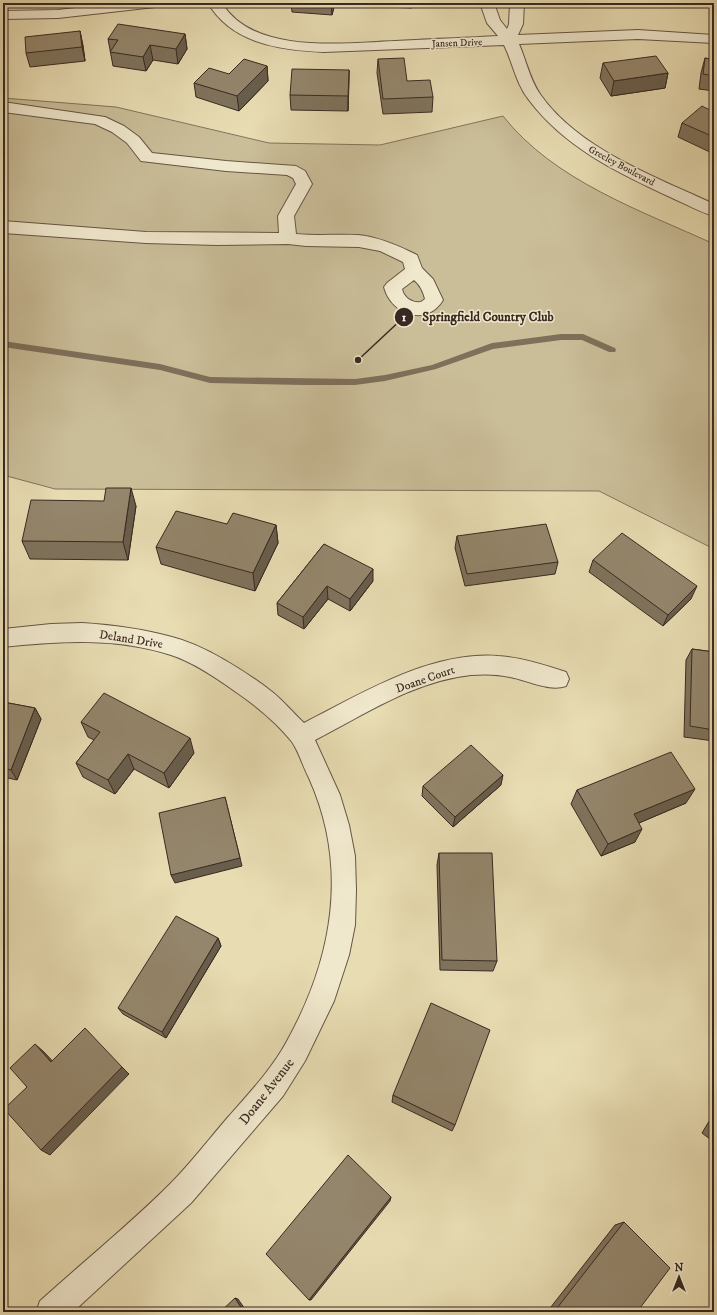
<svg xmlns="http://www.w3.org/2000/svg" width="717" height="1315" viewBox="0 0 717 1315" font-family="'IM FELL DW Pica',serif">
<rect width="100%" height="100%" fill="#e8dcb2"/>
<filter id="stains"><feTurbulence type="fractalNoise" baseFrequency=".005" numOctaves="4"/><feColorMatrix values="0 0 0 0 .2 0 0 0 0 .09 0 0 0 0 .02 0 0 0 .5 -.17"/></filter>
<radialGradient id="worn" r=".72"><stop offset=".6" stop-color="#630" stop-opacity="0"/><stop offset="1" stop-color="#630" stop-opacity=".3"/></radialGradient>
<path fill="#cabe99" stroke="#82745d" d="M 3,98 L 116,107 L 269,143 L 380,145 L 503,116 C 554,181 642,211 714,244 L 714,549 L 599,491 L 55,489 L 3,475 Z"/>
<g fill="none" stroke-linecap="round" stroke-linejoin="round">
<path fill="#7e705b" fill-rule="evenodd" d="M 561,334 L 583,334 L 615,348 L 616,350 L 615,352 L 609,352 L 582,340 L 561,340 L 493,349 L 436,369 L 385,381 L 355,385 L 304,385 L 210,383 L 160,370 L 3,347 L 3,341 L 160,364 L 210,377 L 355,379 L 385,375 L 432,365 L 492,343 Z"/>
<defs>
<path id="minor" d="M 117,3 L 162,3 L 160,6 L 155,7 L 58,18 L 3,19 L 3,11 L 58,10 Z
M 208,3 L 222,3 C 253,55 344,43 395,41 C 429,39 464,38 498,36 L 487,23 L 480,3 L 494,3 L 500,20 L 507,29 L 509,24 L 510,3 L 524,3 L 523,24 L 518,35 L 638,30 L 714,35 L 714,43 L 638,39 L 519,44 C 526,60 530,80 540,94 C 578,149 656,177 714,204 L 714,216 C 699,212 684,203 670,197 C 618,173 564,147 529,100 C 516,84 513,63 504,45 L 324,52 C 281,50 232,44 208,3 Z
M 3,102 L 105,117 L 124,126 L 139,137 L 152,153 L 226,161 L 296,166 L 305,171 L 312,184 L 294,216 L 296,234 C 317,236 338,234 358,235 C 379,237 399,246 417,255 L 422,268 L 433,279 L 443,300 C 427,327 391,315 384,287 L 387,283 L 405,269 L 403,262 L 380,251 L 359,247 L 306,246 L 288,244 L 217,245 L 146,243 L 3,233 L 3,221 L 146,232 L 279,233 L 278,216 L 296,184 L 293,178 L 287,175 L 226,171 L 141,161 L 127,143 L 112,132 L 95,124 L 3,112 ZM 414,280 C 420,285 423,291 425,299 L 421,302 C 412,303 404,298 402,289 Z
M 82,623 C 113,625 143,629 172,637 C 204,645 245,671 271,691 C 283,700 293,713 304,723 C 361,694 430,651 498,656 C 520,657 545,665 566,672 L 569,679 L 566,686 C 549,692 527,680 510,677 C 497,674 484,674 471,675 C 414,681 364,715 315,740 L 340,795 L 349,825 L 355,856 L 356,890 L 355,925 L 349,955 L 334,1001 L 305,1061 L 283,1096 L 191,1203 L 73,1312 L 36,1312 L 40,1301 C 83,1262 129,1225 170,1184 C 191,1163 209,1139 229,1116 C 250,1092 272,1069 287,1041 C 333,958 349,867 309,778 C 303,767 299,752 292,742 C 278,724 255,705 236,692 C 218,679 193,662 171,655 C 116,637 59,641 3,647 L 3,629 L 51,624 Z"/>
</defs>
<use href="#minor" stroke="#655645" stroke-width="2"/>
<use href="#minor" fill="#f0e8cd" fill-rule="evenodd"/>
</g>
<path fill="#7f735d" stroke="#392921" d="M 291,3 L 335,3 L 332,15 L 292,12 Z
M 386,3 L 413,3 L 412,8 L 385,7 Z
M 80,31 L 83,46 L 85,61 L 30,67 L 26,53 Z
M 185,34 L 187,49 L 178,64 L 153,60 L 146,71 L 113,66 L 108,39 Z
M 705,58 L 714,60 L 714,91 L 699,89 L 701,73 Z
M 378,59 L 407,81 L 433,97 L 432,112 L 383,114 L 377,73 Z
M 603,63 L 668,73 L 665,88 L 611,96 L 600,78 Z
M 267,66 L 268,81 L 239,111 L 196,97 L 194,83 Z
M 349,70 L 348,111 L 291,110 L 290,95 Z
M 714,112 L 714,154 L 678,137 L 682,123 Z
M 136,506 L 128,560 L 30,559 L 22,541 Z
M 227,524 L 276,525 L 278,543 L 255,591 L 161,564 L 156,547 Z
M 457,536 L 558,562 L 555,574 L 465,586 L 455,548 Z
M 324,544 L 373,581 L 350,611 L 328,599 L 304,629 L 278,615 L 277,603 Z
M 593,560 L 691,599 L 663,626 L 589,572 Z
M 692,649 L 714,652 L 714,741 L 684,737 L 686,660 Z
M 3,702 L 35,708 L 41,719 L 17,780 L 3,777 Z
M 81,722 L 194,753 L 169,788 L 134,769 L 115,794 L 83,777 L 76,763 L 94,740 L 88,737 Z
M 501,785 L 453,827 L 422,796 L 423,786 Z
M 577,790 L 686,803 L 639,823 L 635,842 L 601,856 L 571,804 Z
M 439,853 L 497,961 L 493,971 L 440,970 L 437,865 Z
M 218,938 L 221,946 L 166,1038 L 123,1014 L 118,1008 Z
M 393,1095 L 455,1125 L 452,1131 L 392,1102 Z
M 714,1113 L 714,1142 L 702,1133 Z
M 624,1222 L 637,1312 L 547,1312 L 615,1225 Z"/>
<path fill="#685e4c" stroke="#392921" d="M 331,3 L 335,3 L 332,15 Z
M 80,31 L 83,46 L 85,61 L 82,47 Z
M 185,34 L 187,49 L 178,64 L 176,49 Z
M 150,45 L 153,60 L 146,71 L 143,57 Z
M 267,66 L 268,81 L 239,111 L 237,96 Z
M 349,70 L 349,84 L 348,111 L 348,96 Z
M 668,73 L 665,88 L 611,96 L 614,81 Z
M 131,488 L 136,506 L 128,560 L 123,542 Z
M 276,525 L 278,543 L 255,591 L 253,573 Z
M 373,569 L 373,581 L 350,611 L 350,599 Z
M 327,586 L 328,599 L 304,629 L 303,617 Z
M 697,586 L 691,599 L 663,626 L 668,615 Z
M 35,708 L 41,719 L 17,780 L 11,770 Z
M 190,738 L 194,753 L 169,788 L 164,773 Z
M 128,754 L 134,769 L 115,794 L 108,780 Z
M 503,775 L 501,785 L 453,827 L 455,817 Z
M 695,789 L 686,803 L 627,828 L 634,814 Z
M 225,797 L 242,866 L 175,883 L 171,875 Z
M 642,829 L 635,842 L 601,856 L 608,844 Z
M 218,938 L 221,946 L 166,1038 L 162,1032 Z
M 35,1044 L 44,1052 L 60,1069 L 51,1062 Z
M 122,1067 L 129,1074 L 50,1155 L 41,1150 Z
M 3,1175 L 7,1181 L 3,1184 Z
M 391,1197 L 390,1201 L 311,1300 L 309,1300 Z
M 235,1298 L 238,1299 L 247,1312 L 244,1312 Z"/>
<path fill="#94866c" stroke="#392921" d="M 118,24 L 185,34 L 176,49 L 150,45 L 143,57 L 110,52 L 118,40 L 108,39 Z
M 80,31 L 82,47 L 26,53 L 25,37 Z
M 656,56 L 668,73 L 614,81 L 603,63 Z
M 404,58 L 407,81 L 430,80 L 433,97 L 383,99 L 378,59 Z
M 705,58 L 714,60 L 714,76 L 703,74 Z
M 244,59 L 267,66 L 237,96 L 194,83 L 209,68 L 229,74 Z
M 292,69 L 349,70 L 348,96 L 290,95 Z
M 702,106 L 714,112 L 714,137 L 682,123 Z
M 106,488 L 131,488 L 123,542 L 22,541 L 31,500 L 104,501 Z
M 176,511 L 227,524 L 233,513 L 276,525 L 253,573 L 156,547 Z
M 546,524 L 558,562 L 467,574 L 457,536 Z
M 622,533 L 697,586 L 668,615 L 593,560 Z
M 324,544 L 373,569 L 350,599 L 327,586 L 303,617 L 277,603 Z
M 692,649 L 714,652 L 714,730 L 690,726 Z
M 104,693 L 190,738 L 164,773 L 128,754 L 108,780 L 76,763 L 100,732 L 81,722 Z
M 3,702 L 35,708 L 11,770 L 3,768 Z
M 471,745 L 503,775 L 455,817 L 423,786 Z
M 671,752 L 695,789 L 634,814 L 642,829 L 608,844 L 577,790 Z
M 225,797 L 240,858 L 171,875 L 159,813 Z
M 439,853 L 492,853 L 497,961 L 442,960 Z
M 176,916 L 218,938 L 162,1032 L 118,1008 Z
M 431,1003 L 490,1030 L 455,1125 L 393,1095 Z
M 85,1028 L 122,1067 L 41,1150 L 4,1109 L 27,1087 L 10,1068 L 35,1044 L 51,1062 Z
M 714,1121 L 714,1132 L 709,1128 Z
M 348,1155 L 391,1197 L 309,1300 L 266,1254 Z
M 624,1222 L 670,1268 L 637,1312 L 554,1312 Z
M 235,1298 L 244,1312 L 220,1312 Z"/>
<g text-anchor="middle" stroke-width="3" stroke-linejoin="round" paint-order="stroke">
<g font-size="10" fill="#392921" stroke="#f0e8cd">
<text transform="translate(457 42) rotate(-2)" y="4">Jansen Drive</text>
<text transform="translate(622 165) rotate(28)" y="4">Greeley Boulevard</text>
</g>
<g font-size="12" fill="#392921" stroke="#f0e8cd">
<text transform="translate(131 639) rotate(9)" y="4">Deland Drive</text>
<text transform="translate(425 679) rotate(-19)" y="4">Doane Court</text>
</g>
<g font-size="14" fill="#392921" stroke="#f0e8cd">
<text transform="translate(266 1091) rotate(-52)" y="5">Doane Avenue</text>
</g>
</g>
<path fill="none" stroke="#392921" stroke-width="1.5" d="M358 360L404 317"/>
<g fill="#392921" stroke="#f0e8cd" stroke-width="1.5">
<circle cx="358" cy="360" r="4"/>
<circle cx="404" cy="317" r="10"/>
</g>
<g font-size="12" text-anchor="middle" font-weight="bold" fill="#fff">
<text x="404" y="321">1</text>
</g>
<g font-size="13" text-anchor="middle" font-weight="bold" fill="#392921" stroke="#f0e8cd" stroke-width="3" stroke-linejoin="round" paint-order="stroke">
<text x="488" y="321">Springfield Country Club</text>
</g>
<rect width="717" height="1315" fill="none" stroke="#e8dcb2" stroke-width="16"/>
<rect x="4" y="4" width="709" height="1307" fill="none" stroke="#392921" stroke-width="2"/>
<rect x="8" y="8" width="701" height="1299" fill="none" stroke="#392921"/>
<g transform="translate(679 1277)" stroke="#f0e8cd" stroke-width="3" paint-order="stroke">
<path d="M0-3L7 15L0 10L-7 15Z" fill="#392921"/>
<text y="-6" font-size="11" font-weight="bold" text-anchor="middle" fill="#392921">N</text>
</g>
<rect width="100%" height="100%" filter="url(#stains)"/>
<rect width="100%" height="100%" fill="url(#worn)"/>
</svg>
